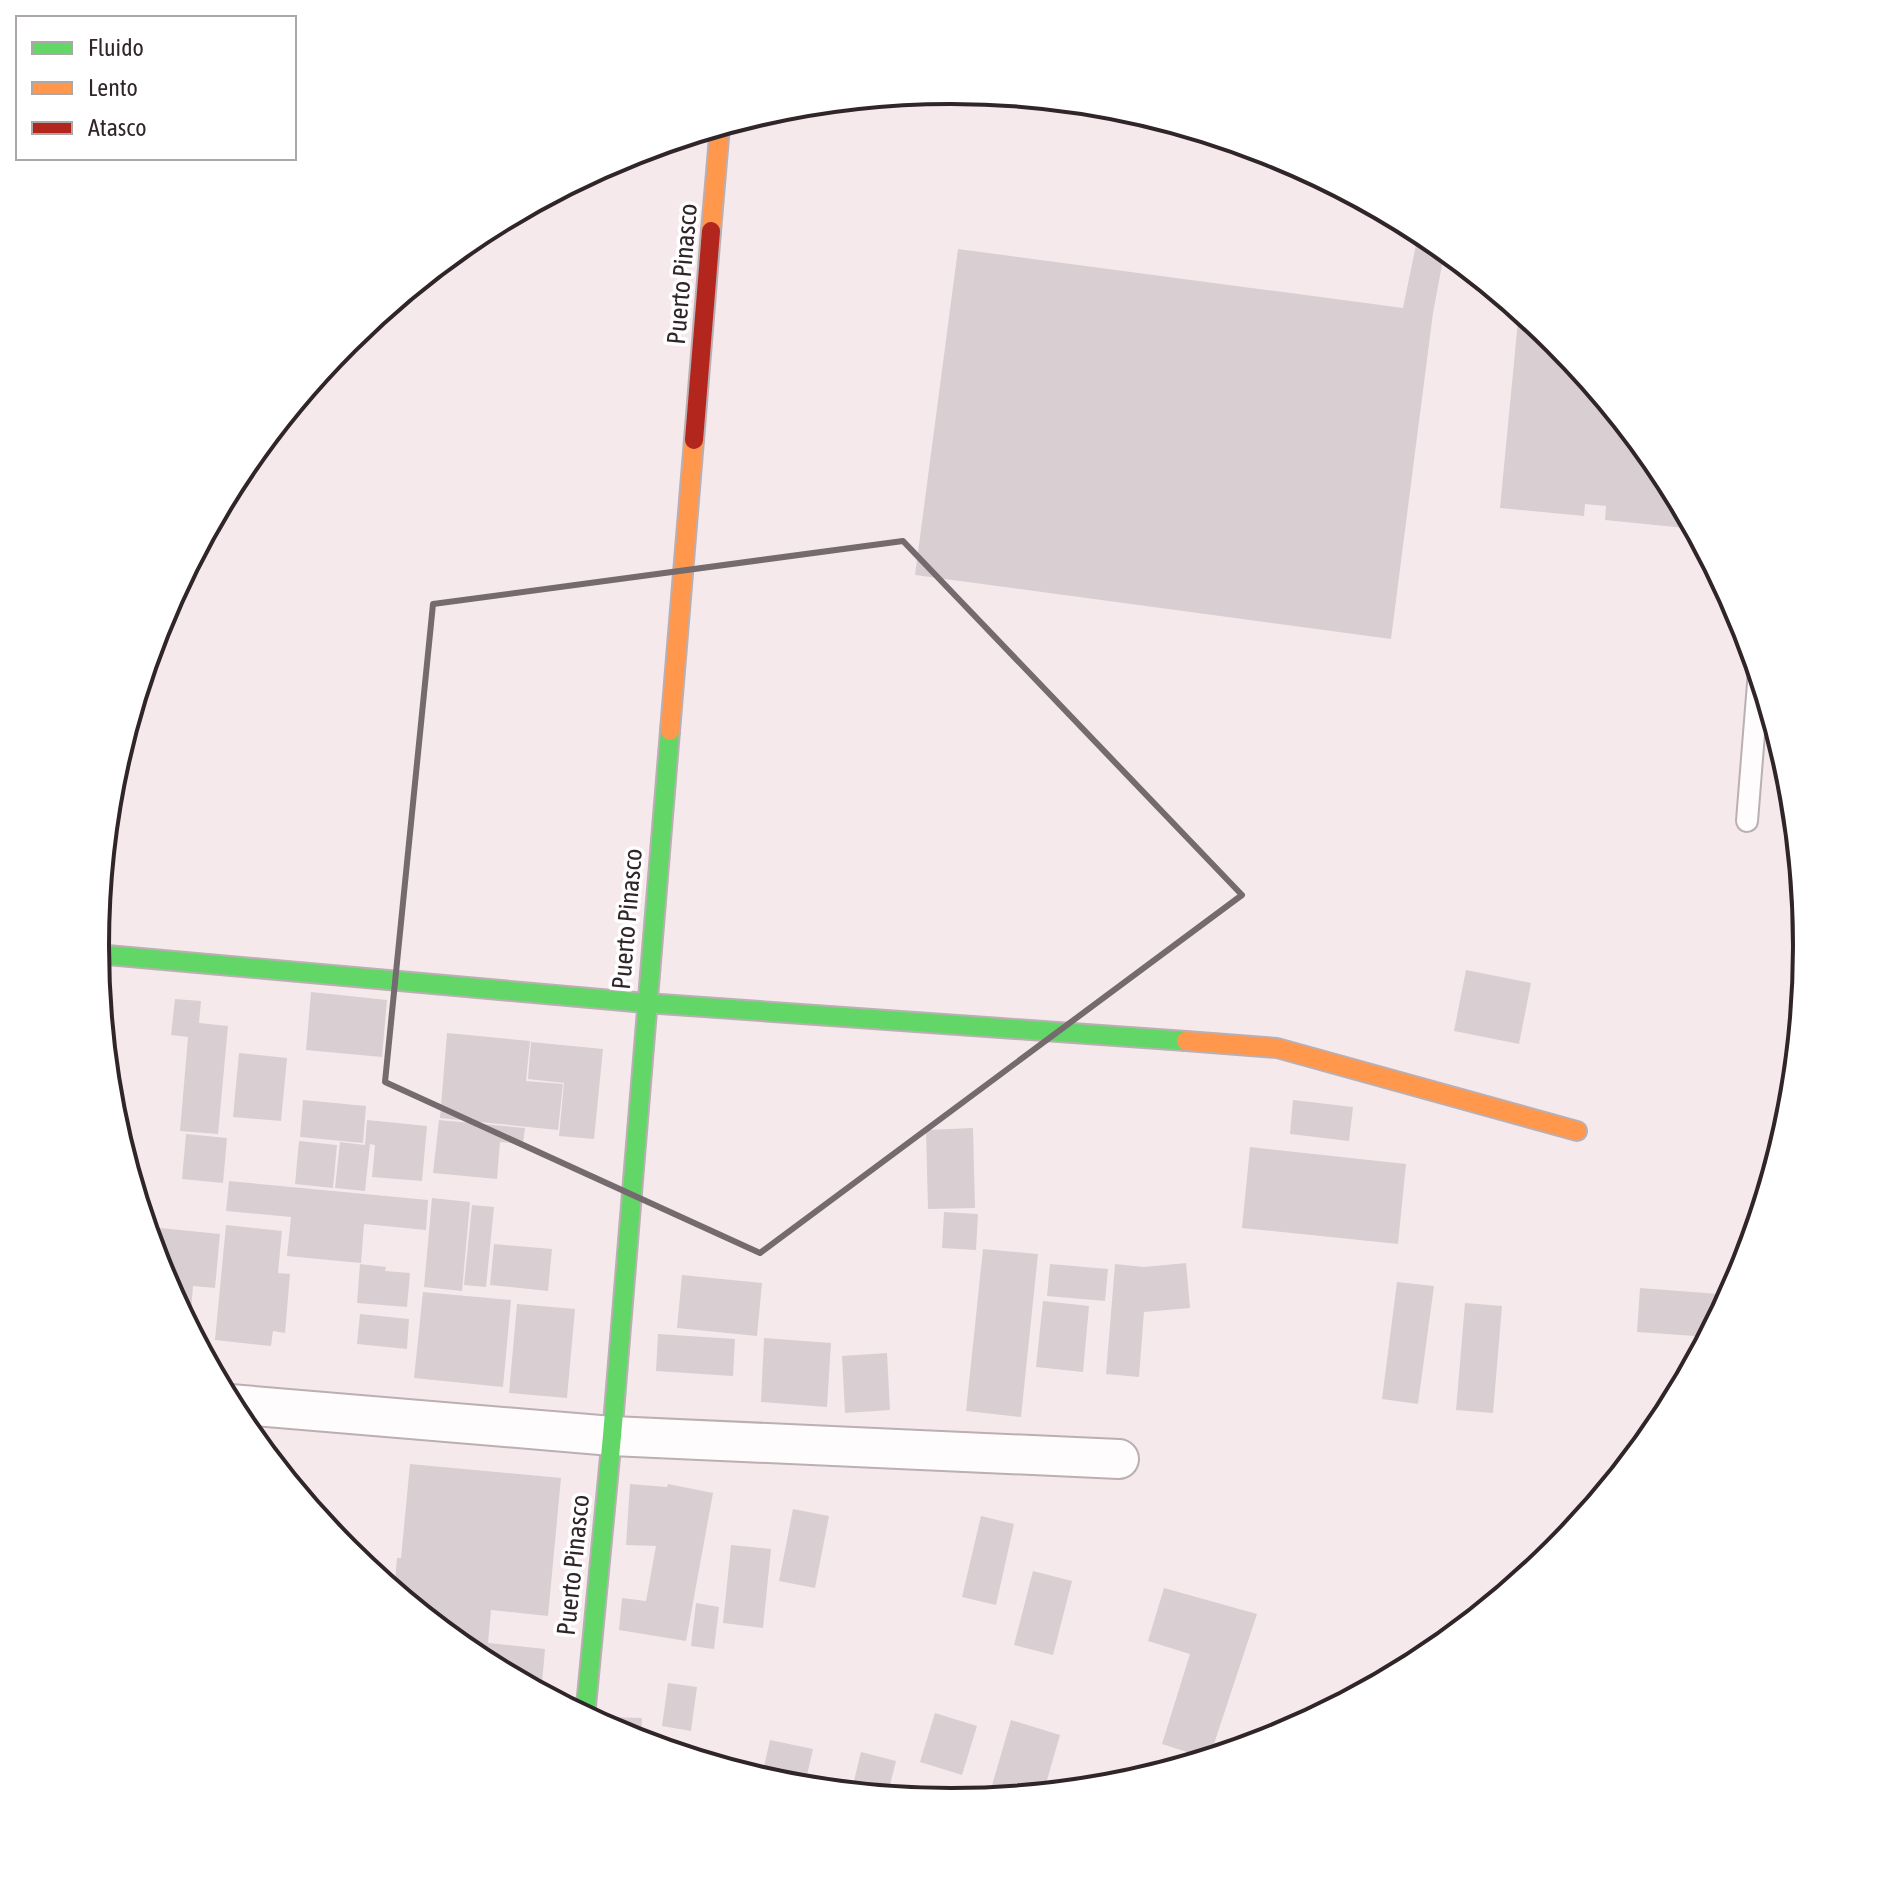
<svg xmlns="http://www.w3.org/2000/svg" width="1903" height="1893" viewBox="0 0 1903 1893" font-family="'Asap Condensed',sans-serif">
<rect width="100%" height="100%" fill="#f5e9ec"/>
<path fill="#d9cfd2" d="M 1419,230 L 1445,249 L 1433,313 L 1391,639 L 915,575 L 958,249 L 1403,308 Z
M 1519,310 L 1557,341 L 1664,471 L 1695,529 L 1605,520 L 1606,506 L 1585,504 L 1584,516 L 1500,508 Z
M 1466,970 L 1531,983 L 1519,1044 L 1454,1031 Z
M 311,992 L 387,1000 L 382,1057 L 306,1050 Z
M 175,999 L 201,1001 L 199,1023 L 228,1026 L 218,1134 L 180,1131 L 188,1037 L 171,1035 Z
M 447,1033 L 530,1041 L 526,1081 L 563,1084 L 558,1130 L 440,1118 Z
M 531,1042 L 603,1049 L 594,1139 L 559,1136 L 564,1083 L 528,1079 Z
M 239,1053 L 287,1058 L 281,1121 L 233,1117 Z
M 303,1100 L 366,1106 L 363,1143 L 300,1137 Z
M 1293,1100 L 1353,1107 L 1349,1141 L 1290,1134 Z
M 367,1120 L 427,1126 L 422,1181 L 372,1177 L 375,1145 L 370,1144 L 365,1191 L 335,1188 L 340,1142 L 365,1145 Z
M 439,1120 L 525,1128 L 523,1144 L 500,1142 L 497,1179 L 433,1173 Z
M 973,1128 L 975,1208 L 928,1209 L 926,1130 Z
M 186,1134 L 227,1138 L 223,1183 L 182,1179 Z
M 299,1141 L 337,1145 L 333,1188 L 295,1184 Z
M 1250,1147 L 1406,1164 L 1398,1244 L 1242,1228 Z
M 229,1181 L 428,1200 L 426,1230 L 364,1224 L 361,1263 L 287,1256 L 291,1217 L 226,1211 Z
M 432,1198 L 470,1202 L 462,1291 L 424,1287 Z
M 472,1205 L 494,1207 L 486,1287 L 464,1285 Z
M 944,1212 L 978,1214 L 976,1250 L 942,1248 Z
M 226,1225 L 282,1231 L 278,1273 L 290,1274 L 285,1333 L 273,1331 L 271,1346 L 215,1340 Z
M 150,1227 L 220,1234 L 215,1288 L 193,1286 L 191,1313 L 181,1312 L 160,1274 L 149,1238 Z
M 494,1244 L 552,1249 L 548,1291 L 490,1285 Z
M 983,1249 L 1038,1254 L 1021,1417 L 966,1411 Z
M 1186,1263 L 1190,1308 L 1144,1312 L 1139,1377 L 1106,1374 L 1115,1264 L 1144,1267 Z
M 360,1264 L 386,1267 L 385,1271 L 410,1273 L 407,1307 L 357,1303 Z
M 1050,1264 L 1108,1269 L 1105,1301 L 1047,1296 Z
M 682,1275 L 762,1283 L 757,1336 L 677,1328 Z
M 1397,1282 L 1434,1286 L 1418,1404 L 1382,1399 Z
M 1640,1288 L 1732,1295 L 1709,1337 L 1637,1332 Z
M 423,1292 L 511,1300 L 503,1387 L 414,1378 Z
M 1043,1301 L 1089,1306 L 1083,1372 L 1036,1367 Z
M 1465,1303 L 1502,1306 L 1493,1413 L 1456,1410 Z
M 517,1304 L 575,1309 L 567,1398 L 509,1393 Z
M 360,1314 L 409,1319 L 407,1349 L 357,1344 Z
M 658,1334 L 735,1339 L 733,1376 L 656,1371 Z
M 764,1338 L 831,1343 L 827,1407 L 761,1402 Z
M 887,1353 L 890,1410 L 845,1413 L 842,1356 Z
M 410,1464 L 561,1478 L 548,1616 L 491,1610 L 488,1643 L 545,1649 L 542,1683 L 516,1680 L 475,1658 L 394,1592 L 397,1558 L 401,1558 Z
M 630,1484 L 667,1487 L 668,1484 L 713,1493 L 686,1641 L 619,1630 L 622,1598 L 646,1601 L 656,1546 L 626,1545 Z
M 793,1509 L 829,1516 L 815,1588 L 779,1581 Z
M 981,1516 L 1014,1524 L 996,1605 L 962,1597 Z
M 731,1545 L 771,1549 L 763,1628 L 723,1623 Z
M 1033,1571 L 1072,1581 L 1053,1655 L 1014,1645 Z
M 1164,1588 L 1257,1614 L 1209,1759 L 1162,1744 L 1190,1654 L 1148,1641 Z
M 696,1603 L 719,1607 L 714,1649 L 691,1646 Z
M 668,1683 L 697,1687 L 691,1731 L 662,1726 Z
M 935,1713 L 977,1726 L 962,1775 L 920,1762 Z
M 608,1717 L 642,1718 L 641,1743 L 608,1729 Z
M 1011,1720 L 1060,1735 L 1043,1794 L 988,1799 Z
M 770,1740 L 813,1749 L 804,1788 L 784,1786 L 761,1780 Z
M 861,1752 L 896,1761 L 887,1797 L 851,1793 Z"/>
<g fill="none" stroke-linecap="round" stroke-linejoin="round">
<defs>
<path id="lane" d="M 1747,821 L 1759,671"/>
<path id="street" d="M 230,1404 L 612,1436 L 1119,1459"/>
<path id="fast" d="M 96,954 L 646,1003 L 1186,1041
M 585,1717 L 612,1436 L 670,731"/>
<path id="slow" d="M 711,231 L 720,126
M 670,731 L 694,440
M 1186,1041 L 1277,1048 L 1577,1131"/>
<path id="jam" d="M 694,440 L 711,231"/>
</defs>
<use href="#lane" stroke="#baafb2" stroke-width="24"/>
<use href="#street" stroke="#baafb2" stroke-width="42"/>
<use href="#fast" stroke="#baafb2" stroke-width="22"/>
<use href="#slow" stroke="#baafb2" stroke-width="22"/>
<use href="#jam" stroke="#baafb2" stroke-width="22"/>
<use href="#lane" stroke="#fefcfc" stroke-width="20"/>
<use href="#street" stroke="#fefcfc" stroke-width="38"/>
<use href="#fast" stroke="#63d668" stroke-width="18"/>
<use href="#slow" stroke="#ff974d" stroke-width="18"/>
<use href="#jam" stroke="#b3261e" stroke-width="18"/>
</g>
<path fill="none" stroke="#756a6d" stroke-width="6" stroke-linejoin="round" d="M 903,541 L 1242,895 L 760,1253 L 385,1082 L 433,604 Z"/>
<g text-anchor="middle" stroke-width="7" stroke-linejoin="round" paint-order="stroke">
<g font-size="26" fill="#302528" stroke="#fff">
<text transform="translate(682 274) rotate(-85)" y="9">Puerto Pinasco</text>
<text transform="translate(627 919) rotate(-85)" y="9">Puerto Pinasco</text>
<text transform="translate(573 1565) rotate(-84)" y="9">Puerto Pinasco</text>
</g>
</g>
<path d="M0 0H1903V1893H0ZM109 946a842 842 0 1 1 1684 0a842 842 0 1 1-1684 0Z" fill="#fff" fill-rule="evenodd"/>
<path fill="none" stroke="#302528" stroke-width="4" d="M109 946a842 842 0 1 1 1684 0a842 842 0 1 1-1684 0Z"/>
<rect x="16" y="16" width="280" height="144" fill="#ffffff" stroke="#aca8a9" stroke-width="2"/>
<rect x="32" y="42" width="40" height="12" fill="#63d668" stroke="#aca8a9" stroke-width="2"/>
<text x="88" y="56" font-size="24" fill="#302528">Fluido</text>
<rect x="32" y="82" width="40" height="12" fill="#ff974d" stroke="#aca8a9" stroke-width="2"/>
<text x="88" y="96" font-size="24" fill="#302528">Lento</text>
<rect x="32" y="122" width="40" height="12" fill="#b3261e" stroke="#aca8a9" stroke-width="2"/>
<text x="88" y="136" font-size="24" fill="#302528">Atasco</text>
</svg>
